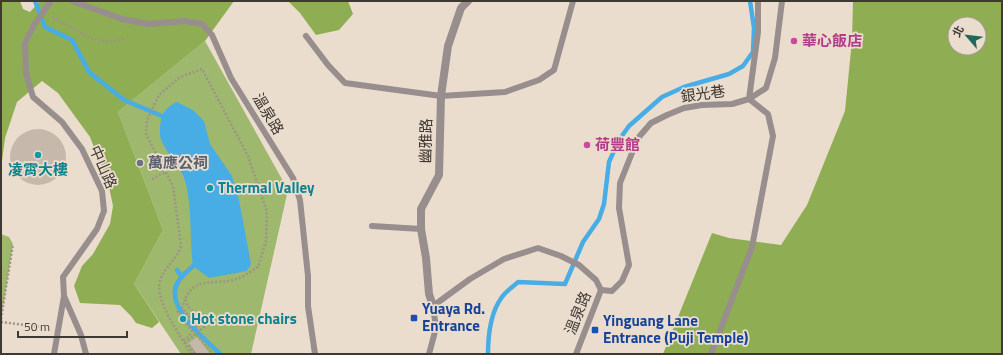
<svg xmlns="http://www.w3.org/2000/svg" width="1003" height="355" viewBox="0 0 1003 355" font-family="'Titillium Web','Noto Sans TC',sans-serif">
<rect width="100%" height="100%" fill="#ebddce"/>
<path fill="#9eb86d" d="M 205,41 L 288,190 L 251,354 L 181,354 L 134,284 L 163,230 L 118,112 Z
M 1,234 L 9,237 L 13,244 L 1,319 Z"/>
<path fill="#8fad52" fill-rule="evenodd" d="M 1,1 L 20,1 L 23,9 L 30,12 L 40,1 L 234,1 L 205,41 L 118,112 L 163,230 L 134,284 L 159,322 L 152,328 L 136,323 L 131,316 L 120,305 L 80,303 L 74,286 L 82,266 L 93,254 L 110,224 L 113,206 L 109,187 L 90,137 L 58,93 L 42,81 L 17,102 L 5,138 L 1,169 Z
M 288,1 L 348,1 L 353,14 L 339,30 L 316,35 L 300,13 Z
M 853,1 L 1002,1 L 1002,354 L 663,354 L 712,233 L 729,238 L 781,245 L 807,205 L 845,111 L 852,40 ZM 955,24 L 979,24 L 979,48 L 955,48 Z"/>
<path fill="#48ace5" d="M 177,102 L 193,110 L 204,121 L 210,144 L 232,176 L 239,200 L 251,264 L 247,271 L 209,278 L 193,266 C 189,237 193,206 184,177 C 179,165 160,146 160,134 C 160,118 162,109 177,102 Z"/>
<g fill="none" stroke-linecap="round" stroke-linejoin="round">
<path stroke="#48ace5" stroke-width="4.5" d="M 35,1 L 45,27 L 72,40 L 89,72 L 124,100 L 162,116 L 166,121
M 197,262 C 191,269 182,274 178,282 C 163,306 205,339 220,354
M 177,270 L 182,277
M 488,354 C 488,335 490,313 502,297 C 506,291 513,287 518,282 L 565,284 L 583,242 L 599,219 L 604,204 L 609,162 L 619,140 L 629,126 L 662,97 L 684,87 L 729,74 L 743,66 L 753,52 L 754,28 L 750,1"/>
</g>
<path fill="#c6b9ab" d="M10 157a28 28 0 1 1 56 0a28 28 0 1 1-56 0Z
M 197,337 L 210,354 L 197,354 L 189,343 Z"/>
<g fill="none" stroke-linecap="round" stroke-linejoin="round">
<path stroke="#9e9389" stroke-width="2.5" stroke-dasharray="2 2" stroke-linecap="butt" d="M 52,17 C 78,30 94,47 125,39
M 152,179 L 165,172
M 185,299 L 182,308 L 198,327 L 201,323
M 177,311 L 192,331 L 189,336 L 183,341
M 1,319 L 13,244
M 1,322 L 49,328
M 197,335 L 213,354
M 185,343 L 204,327 L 188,306 L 185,299 C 196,274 219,287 239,278 C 246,276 252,270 258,267 L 266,241 L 267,212 L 248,156 L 202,69 L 180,77 L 159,95 L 147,120 L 146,134 L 173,186 L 181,246 C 177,259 166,266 161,278 C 152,298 181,336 191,354
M 189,345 L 195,354"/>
<path stroke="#978e8d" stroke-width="6" d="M 51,1 L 34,25 L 25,43 L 26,73 L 33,97 L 62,122 L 82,149 L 102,191 L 104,211 L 97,229 L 63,277 L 64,296 L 81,335 L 86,354
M 72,1 L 122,19 L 148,24 L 185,21 L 202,24 L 212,35 L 231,78 L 293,178 L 300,200 L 308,276 L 308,306 L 315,354
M 306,36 L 328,65 L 345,83 L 441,96 L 505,92 L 539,80 L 554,70 L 573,1
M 372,226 L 421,229
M 601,290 L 612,291 L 622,281 L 629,265 L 619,208 L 620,183 L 638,138 L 651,123 L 667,115 L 684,108 L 702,105 L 732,104 L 749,99 L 766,88 L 775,58 L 782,1
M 54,354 L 64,296
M 429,354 L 436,328 L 433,306 L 470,279 L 504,259 L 538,248 L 561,256 L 579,265 L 596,280 L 601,290 L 576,354
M 711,354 L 752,247 L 773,136 L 768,114 L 749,99 L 758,32 L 758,1"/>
<path stroke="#978e8d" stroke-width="8" d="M 433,306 L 429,294 L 426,258 L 421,229 L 421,209 L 439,175 L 441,96 L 448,46 L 461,8 L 468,1"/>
</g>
<g fill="#d1479c" stroke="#ebddce" stroke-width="1.5">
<circle cx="794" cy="41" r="4"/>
<circle cx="587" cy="145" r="4"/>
</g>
<g fill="#0f9aa8" stroke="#ebddce" stroke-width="1.5">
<circle cx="38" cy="155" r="4"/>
<circle cx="210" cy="188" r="4"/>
<circle cx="183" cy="319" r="4"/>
</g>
<circle fill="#6b7280" stroke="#ebddce" stroke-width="1.5" cx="140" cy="163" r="4"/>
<g fill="#1a4fb4" stroke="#ebddce" stroke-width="1.5">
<rect x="410" y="314" width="8" height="8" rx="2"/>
<rect x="591" y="326" width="8" height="8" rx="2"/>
</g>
<g text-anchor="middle" stroke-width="3.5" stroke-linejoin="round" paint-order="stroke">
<g font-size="15" font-weight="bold" fill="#b23c85" stroke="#ebddce" text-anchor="start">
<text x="802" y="46">華心飯店</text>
<text x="595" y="150">荷豐館</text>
</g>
<g font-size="15" fill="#3f3934" stroke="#ebddce">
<text transform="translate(703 94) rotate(-8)" y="5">銀光巷</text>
<text transform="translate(268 114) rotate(59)" y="5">溫泉路</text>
<text transform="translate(426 141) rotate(-89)" y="5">幽雅路</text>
<text transform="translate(103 167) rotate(66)" y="5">中山路</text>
<text transform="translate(578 313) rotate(-68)" y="5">溫泉路</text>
</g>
<g font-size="15" font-weight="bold" fill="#5b616d" stroke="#ebddce" text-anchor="start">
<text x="148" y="168">萬應公祠</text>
</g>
<g font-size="15" font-weight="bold" fill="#0d838f" stroke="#ebddce" text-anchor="start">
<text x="38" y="175" text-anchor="middle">凌霄大樓</text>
<text x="218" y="193">Thermal Valley</text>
<text x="191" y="324">Hot stone chairs</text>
</g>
<g font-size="15" font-weight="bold" fill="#164399" stroke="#ebddce" text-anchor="start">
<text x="422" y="314">Yuaya Rd.<tspan x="422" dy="17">Entrance</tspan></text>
<text x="603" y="326">Yinguang Lane<tspan x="603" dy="17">Entrance (Puji Temple)</tspan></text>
</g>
</g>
<rect width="1003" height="355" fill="none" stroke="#3f3934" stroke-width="4"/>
<g transform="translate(967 36) rotate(298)"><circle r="19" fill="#ebddce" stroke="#a69b90"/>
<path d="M0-3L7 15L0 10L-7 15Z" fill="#22675b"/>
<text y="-6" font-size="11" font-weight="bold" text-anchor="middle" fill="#3f3934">北</text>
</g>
<path d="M18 331v6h109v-6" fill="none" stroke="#3f3934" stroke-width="2"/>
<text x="24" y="331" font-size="12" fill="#3f3934" stroke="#ebddce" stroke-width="3" paint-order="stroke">50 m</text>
</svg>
